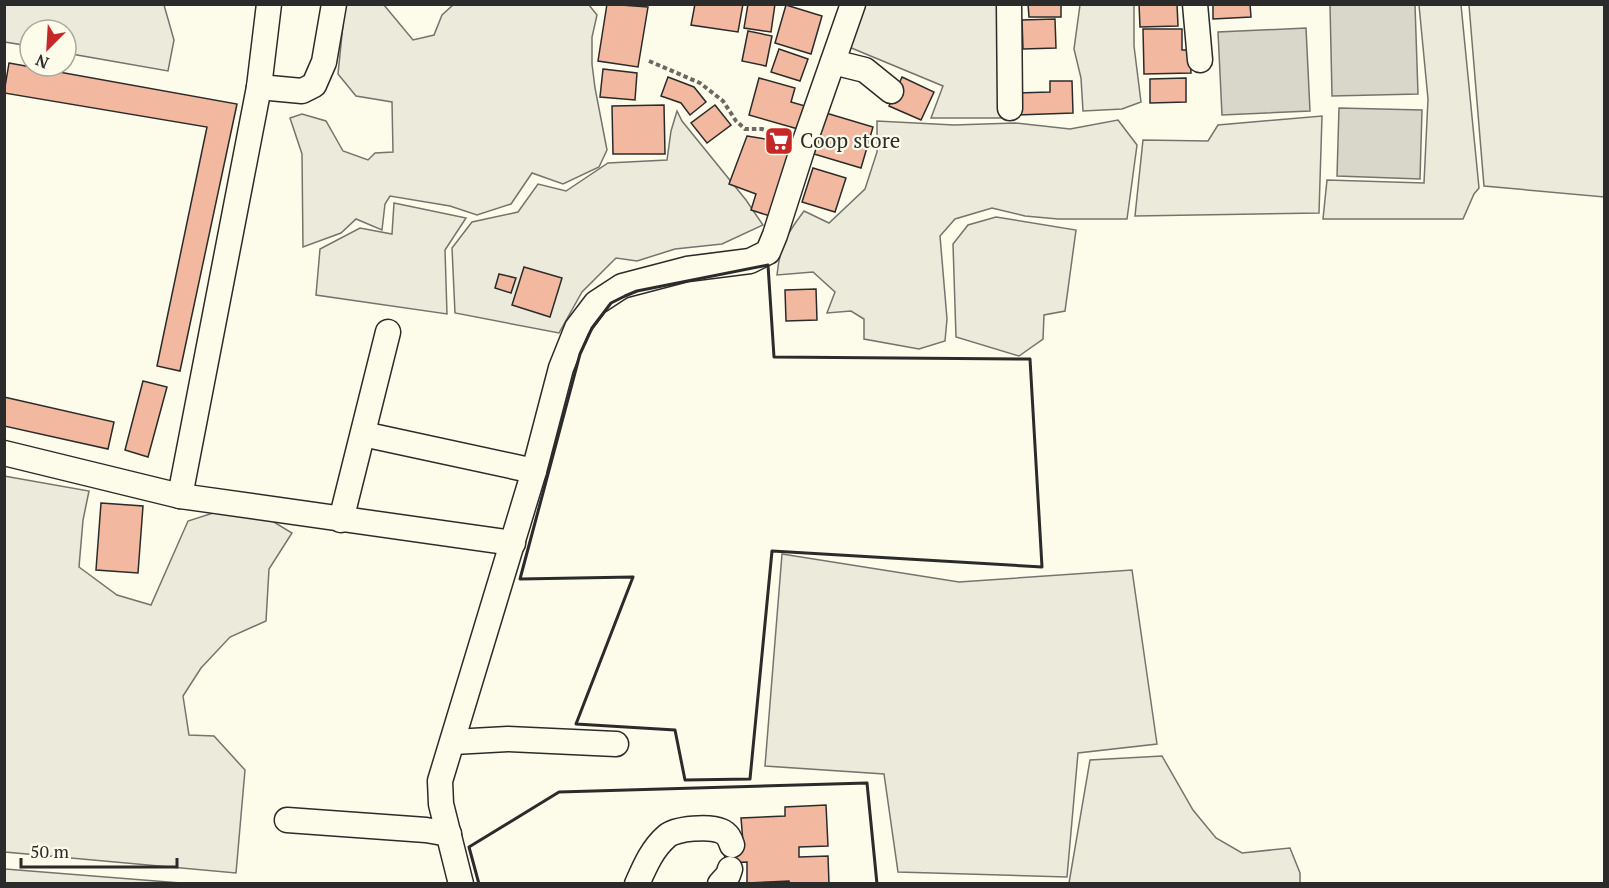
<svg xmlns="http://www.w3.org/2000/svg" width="1609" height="888" font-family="'PT Serif',serif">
  <rect width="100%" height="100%" fill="#fdfbea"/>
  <g fill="#ecebdb" stroke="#74746e" stroke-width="1.5">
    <polygon points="4,5 164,5 174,40 168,71 66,53 66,30 30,30 30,46 5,42"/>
    <polygon points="345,5 384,5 413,40 434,35 442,15 453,5 589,5 597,15 592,37 592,64 595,88 607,150 599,167 563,184 532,173 511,204 477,215 450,206 390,196 385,204 382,230 356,219 341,233 303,247 302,154 290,118 302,114 326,121 343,151 368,160 375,153 393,152 392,102 356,96 338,74"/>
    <polygon points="864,5 999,5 1001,118 931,118 943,86 849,47"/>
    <polygon points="1080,5 1134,5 1134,46 1141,102 1122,109 1083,111 1081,78 1074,49"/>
    <polygon points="1419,5 1461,5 1479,188 1474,194 1463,219 1323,219 1327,180 1424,183 1428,99"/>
    <polygon points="1469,5 1604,5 1604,197 1484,186"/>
    <polygon points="677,111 682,121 746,200 763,225 722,244 675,249 637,261 616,258 582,292 559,333 455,313 452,248 472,222 518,212 538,184 566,191 608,163 667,160 671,131"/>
    <polygon points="1322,116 1319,213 1135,216 1143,140 1208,141 1218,125"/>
    <path d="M1118,120L1137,145L1127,219H1058L1025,216L992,208L955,219L940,236L947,319L945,341L919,349L864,339V319L851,311L827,313L835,292L813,272L777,275C780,245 786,235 804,211L829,223L865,189L877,152V121L954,125L1015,123L1070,129Z"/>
    <polygon points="394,203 466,218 445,250 447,314 316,295 320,249 360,228 392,234"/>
    <polygon points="996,217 1076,230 1065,311 1044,315 1043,339 1019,356 956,337 953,244 968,225"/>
    <polygon points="4,476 89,491 83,520 79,567 117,595 151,605 188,521 213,513 264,516 292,533 269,569 266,621 230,637 201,668 183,696 189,735 214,736 245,770 236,873 5,852"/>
    <polygon points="782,554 959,582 1132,570 1157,744 1078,753 1067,877 898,872 884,774 765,766"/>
    <polygon points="1162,756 1193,810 1216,838 1242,853 1290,848 1300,873 1300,883 1069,883 1090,760"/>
    <polygon points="4,869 5,869 181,883 5,883"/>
  </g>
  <g fill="#d8d7c9" stroke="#74746e" stroke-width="1.5">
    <polygon points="1330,5 1415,5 1418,94 1332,96"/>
    <polygon points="1306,28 1310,111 1222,115 1218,32"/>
    <polygon points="1339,108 1422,110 1420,179 1337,176"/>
  </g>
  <g fill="#f2b8a0" stroke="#2b2b2b" stroke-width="1.5">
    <polygon points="607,4 648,7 638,67 598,61"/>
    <polygon points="695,4 743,4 738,32 691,25"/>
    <polygon points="748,4 775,4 771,32 744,28"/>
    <polygon points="1028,4 1061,4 1061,17 1029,17"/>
    <polygon points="1139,4 1177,4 1178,26 1140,27"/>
    <polygon points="1213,4 1250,4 1251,17 1213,19"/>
    <polygon points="786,5 822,16 811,54 775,43"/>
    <polygon points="1055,19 1056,48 1023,49 1022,20"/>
    <polygon points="1143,29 1182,29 1182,50 1190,50 1191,73 1144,74"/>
    <polygon points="748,31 772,36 766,66 742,61"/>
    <polygon points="779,49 808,59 800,81 771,72"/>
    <polygon points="9,63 237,104 180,371 157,366 207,127 4,93"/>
    <polygon points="603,69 637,73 635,100 600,97"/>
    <polygon points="668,77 694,87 706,102 690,115 681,103 661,96"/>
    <polygon points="902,77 934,92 921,120 889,106"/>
    <polygon points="759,78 795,88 791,102 805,106 798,129 749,115"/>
    <polygon points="1186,78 1186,102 1150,103 1150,79"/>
    <polygon points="1050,81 1072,81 1073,113 1017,115 1016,93 1050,92"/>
    <polygon points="664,105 665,154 613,154 612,106"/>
    <polygon points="715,105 731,125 707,143 691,123"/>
    <polygon points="826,113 873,127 861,168 814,154"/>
    <polygon points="747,136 795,144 770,216 751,210 756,194 729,184"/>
    <polygon points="813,168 846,178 835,212 802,202"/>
    <polygon points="524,267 562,278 550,317 512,305"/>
    <polygon points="499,274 516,278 511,293 495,288"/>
    <polygon points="816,289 817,320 786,321 785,290"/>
    <polygon points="143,381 167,387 148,457 125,450"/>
    <polygon points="4,397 114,422 108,449 4,426"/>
    <polygon points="101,503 143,506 138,573 96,570"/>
    <polygon points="826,805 828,846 799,847 799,857 828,856 829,884 790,884 789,881 747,883 747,862 725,863 724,843 743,842 741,818 785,816 785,807"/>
  </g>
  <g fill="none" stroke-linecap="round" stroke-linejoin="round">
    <g stroke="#2b2b2b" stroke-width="27">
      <g id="minor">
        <polyline points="1009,4 1010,108"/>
        <polyline points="1195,4 1200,60"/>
        <polyline points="833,62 865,70 891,91"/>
        <polyline points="259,87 302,91 314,85 324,62 334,4"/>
        <polyline points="363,434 534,471"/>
        <polyline points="4,453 180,496 513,543"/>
        <polyline points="180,496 259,87 269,4"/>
        <polyline points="341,520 388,332"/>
        <polyline points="453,742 508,739 616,744"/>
        <polyline points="287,820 426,830 449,834"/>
        <polyline points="461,884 441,804 440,781 534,471 561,368 577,328 596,303 622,286 687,269 750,261 768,252 775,235 805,141 853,4"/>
        <path d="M637,884C645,866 652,849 667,836C676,828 710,826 721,831C728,834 730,839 732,845"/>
        <polyline points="720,884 728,875 730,869"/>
      </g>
    </g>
    <polyline stroke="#6a6964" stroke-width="4" stroke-dasharray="4.5 3" stroke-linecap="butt" points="649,61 700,83 723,101 736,121 745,129 762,129 784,136"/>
    <use href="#minor" stroke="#fdfbea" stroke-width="24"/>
    <g stroke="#2b2b2b" stroke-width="3">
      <polygon points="768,265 774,357 1030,359 1042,567 772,551 750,779 685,780 675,730 576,724 633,577 520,579 580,354 592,328 611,303 625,296 637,291"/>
      <polyline points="479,884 469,847 559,792 867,783 877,884"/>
    </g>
  </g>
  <defs>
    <g id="supermarket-square" transform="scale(1.5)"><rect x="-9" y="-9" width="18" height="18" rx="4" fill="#c62828" stroke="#fdfbea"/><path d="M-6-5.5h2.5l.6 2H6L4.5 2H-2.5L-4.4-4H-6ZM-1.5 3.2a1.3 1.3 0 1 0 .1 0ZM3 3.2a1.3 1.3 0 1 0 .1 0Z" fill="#fff"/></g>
  </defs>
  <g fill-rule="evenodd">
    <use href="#supermarket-square" x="779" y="141"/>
  </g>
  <g text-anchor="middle" stroke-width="4.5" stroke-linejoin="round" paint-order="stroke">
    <g font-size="21" fill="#2b2b2b" stroke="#fdfbea" text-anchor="start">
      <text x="800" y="148">Coop store</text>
    </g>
  </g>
  <rect width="1609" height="888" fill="none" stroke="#2b2b2b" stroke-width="12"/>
  <g transform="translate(48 48) rotate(204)"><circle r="28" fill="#fdfbea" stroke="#a9a89e" stroke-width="1.5"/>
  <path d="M0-4.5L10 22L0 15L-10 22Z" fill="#c62828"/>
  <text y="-9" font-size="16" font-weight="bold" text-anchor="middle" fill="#2b2b2b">N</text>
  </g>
  <path d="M21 858v9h156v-9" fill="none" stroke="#2b2b2b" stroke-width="3"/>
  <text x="30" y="858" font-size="18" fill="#2b2b2b" stroke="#fdfbea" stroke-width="4.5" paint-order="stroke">50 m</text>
</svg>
